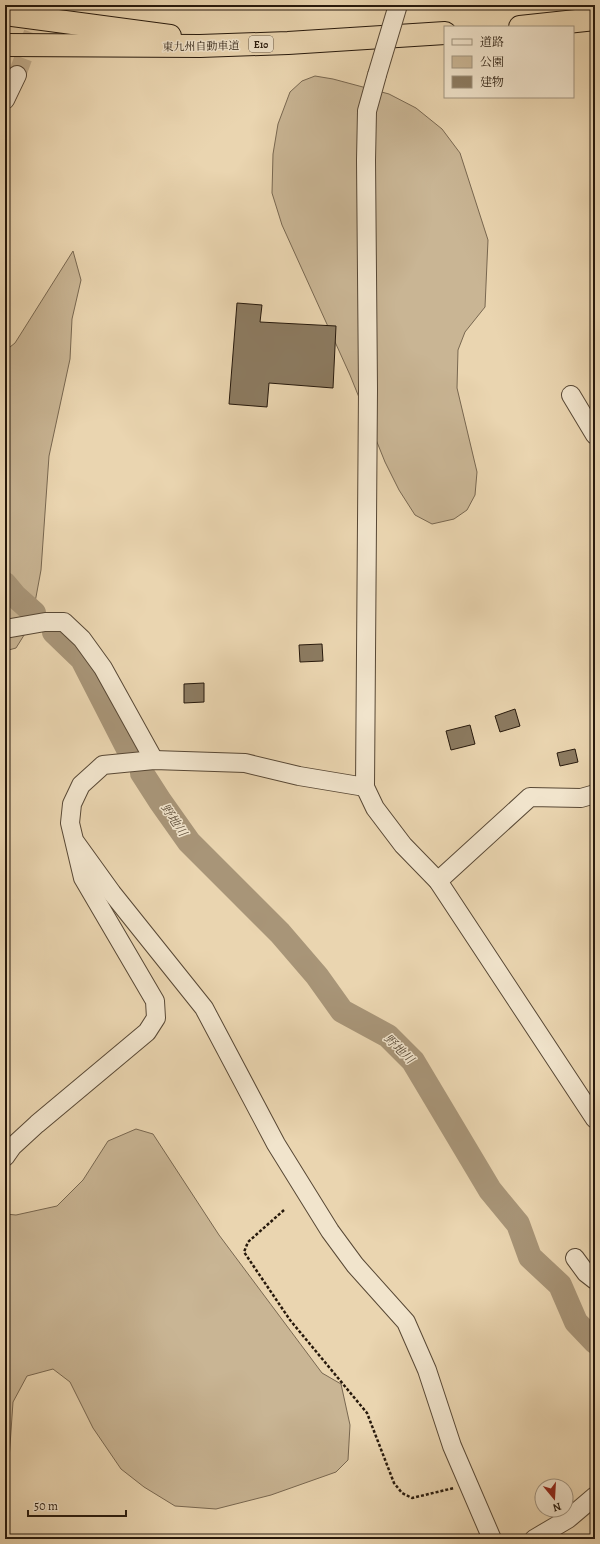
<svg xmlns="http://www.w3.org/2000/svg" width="600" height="1544" font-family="Alegreya,'Noto Serif JP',serif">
  <rect width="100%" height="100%" fill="#ead5b0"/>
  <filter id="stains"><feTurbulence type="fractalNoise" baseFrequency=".005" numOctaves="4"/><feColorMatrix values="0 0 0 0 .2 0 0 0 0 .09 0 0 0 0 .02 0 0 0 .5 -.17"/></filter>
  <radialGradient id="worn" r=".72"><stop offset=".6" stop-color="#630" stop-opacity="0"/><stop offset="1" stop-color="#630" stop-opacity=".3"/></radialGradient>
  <g fill="#c9b594" stroke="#786750">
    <polygon points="315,76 333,79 389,94 416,108 442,129 460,153 488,240 485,307 465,332 458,350 457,388 477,472 475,495 467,510 454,519 432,524 415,515 399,490 385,462 350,375 282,225 272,193 273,154 278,124 290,92 302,81"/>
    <polygon points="73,251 81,280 72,319 70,359 49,456 41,570 31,624 16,648 5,651 5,351 15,343"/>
    <polygon points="136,1129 153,1134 219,1235 322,1373 341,1384 350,1425 348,1460 336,1472 271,1495 216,1509 175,1506 144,1487 121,1469 93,1428 70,1382 53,1369 27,1376 13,1402 9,1460 5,1466 5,1214 16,1215 57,1206 83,1180 108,1141"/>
  </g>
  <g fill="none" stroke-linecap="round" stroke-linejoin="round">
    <g stroke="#a89578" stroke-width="24">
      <polyline points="5,584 15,596 34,613"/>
      <polyline points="54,632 82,659 129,751"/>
      <polyline points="142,773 160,801 189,842 280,933 317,976 342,1011 388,1036 413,1061 490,1190 518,1224 530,1257 560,1285 576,1322 595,1342"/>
    </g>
  </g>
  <g fill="#8c7b61" stroke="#27190c">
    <polygon points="237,303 262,305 260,322 336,326 333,388 269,383 267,407 229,404"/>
    <polygon points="322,644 323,661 300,662 299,645"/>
    <polygon points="204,683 204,702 184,703 184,684"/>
    <polygon points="515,709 520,726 500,732 495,716"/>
    <polygon points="470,725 475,744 451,750 446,731"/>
    <polygon points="575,749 578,762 560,766 557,753"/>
  </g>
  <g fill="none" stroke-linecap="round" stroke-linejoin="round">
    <polyline stroke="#c3af8f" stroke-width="18" stroke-dasharray="18 9" stroke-linecap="butt" points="17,75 43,5"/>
    <g stroke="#584835" stroke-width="20">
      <g id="minor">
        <polyline points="377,75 367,111 366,160 368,389 365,787 375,808 403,845 438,881 595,1119"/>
        <polyline points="5,100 17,75"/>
        <polyline points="571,395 595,435"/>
        <polyline points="5,629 45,622 64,622 82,639 103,668 154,760"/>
        <polyline points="76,843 112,893 204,1008 276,1144 330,1231 355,1265 406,1322 427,1370 452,1446 492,1539"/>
        <polyline points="438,881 530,797 581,798 595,794"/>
        <polyline points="5,1157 12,1147 37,1124 147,1032 156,1018 155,1001 83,878 70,823 72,804 81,785 103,765 154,760 245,763 299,776 365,787"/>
        <polyline points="575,1258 586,1273 595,1280"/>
        <polyline points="534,1539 568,1519 595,1496"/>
      </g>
    </g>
    <g stroke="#27190c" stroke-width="24">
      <g id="highway">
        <polyline points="5,14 170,36"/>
        <polyline points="520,27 595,19"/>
        <polyline points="5,45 200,46 288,43 445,33"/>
      </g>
    </g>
    <polyline stroke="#27190c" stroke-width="2.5" stroke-dasharray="3 2" stroke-linecap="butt" points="284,1210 248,1242 244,1252 290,1320 367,1413 394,1483 402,1493 412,1498 454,1488"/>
    <use href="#minor" stroke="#f1e4cc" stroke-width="18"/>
    <use href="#highway" stroke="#ead5b0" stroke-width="22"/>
    <g stroke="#584835" stroke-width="20" stroke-linecap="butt">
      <polyline id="minor-bridge" points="377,75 398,5"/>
    </g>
    <use href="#minor-bridge" stroke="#f1e4cc" stroke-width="18"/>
  </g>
  <g text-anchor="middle" stroke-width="3" stroke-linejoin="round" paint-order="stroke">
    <rect fill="#f1e4cc" stroke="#645646" stroke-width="1" x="249" y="36" width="24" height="16" rx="3"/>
    <g font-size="10" font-weight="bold" fill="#27190c">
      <text x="261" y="48">E10</text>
    </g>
    <g font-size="11" fill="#27190c" stroke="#f1e4cc">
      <text transform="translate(201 46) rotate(-1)" y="4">東九州自動車道</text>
    </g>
    <g font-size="12" font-style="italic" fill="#5b4b37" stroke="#f1e4cc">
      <text transform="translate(174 820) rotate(56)" y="4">野地川</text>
      <text transform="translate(399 1049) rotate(44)" y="4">野地川</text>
    </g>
  </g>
  <rect width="600" height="1544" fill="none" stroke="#ead5b0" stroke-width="20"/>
  <rect x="6" y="6" width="588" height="1532" fill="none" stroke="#27190c" stroke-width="2"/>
  <rect x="10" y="10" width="580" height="1524" fill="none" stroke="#27190c"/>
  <rect x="444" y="26" width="130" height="72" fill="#f1e4cc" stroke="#a0937f"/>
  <rect x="452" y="39" width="20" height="6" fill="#f1e4cc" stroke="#a0937f"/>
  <text x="480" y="46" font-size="12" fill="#27190c">道路</text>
  <rect x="452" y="56" width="20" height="12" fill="#c9b594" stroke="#a0937f"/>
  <text x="480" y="66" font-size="12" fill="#27190c">公園</text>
  <rect x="452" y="76" width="20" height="12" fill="#8c7b61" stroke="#a0937f"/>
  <text x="480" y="86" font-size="12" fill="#27190c">建物</text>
  <g transform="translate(554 1498) rotate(162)"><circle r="19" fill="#f1e4cc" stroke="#a0937f"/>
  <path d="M0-3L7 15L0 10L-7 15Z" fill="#8f2418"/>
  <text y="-6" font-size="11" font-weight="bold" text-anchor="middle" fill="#27190c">N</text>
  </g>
  <path d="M28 1510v6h98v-6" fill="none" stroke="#27190c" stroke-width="2"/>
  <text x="34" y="1510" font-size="12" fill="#27190c" stroke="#f1e4cc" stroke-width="3" paint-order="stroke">50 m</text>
  <rect width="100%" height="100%" filter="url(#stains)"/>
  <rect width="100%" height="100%" fill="url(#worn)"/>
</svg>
